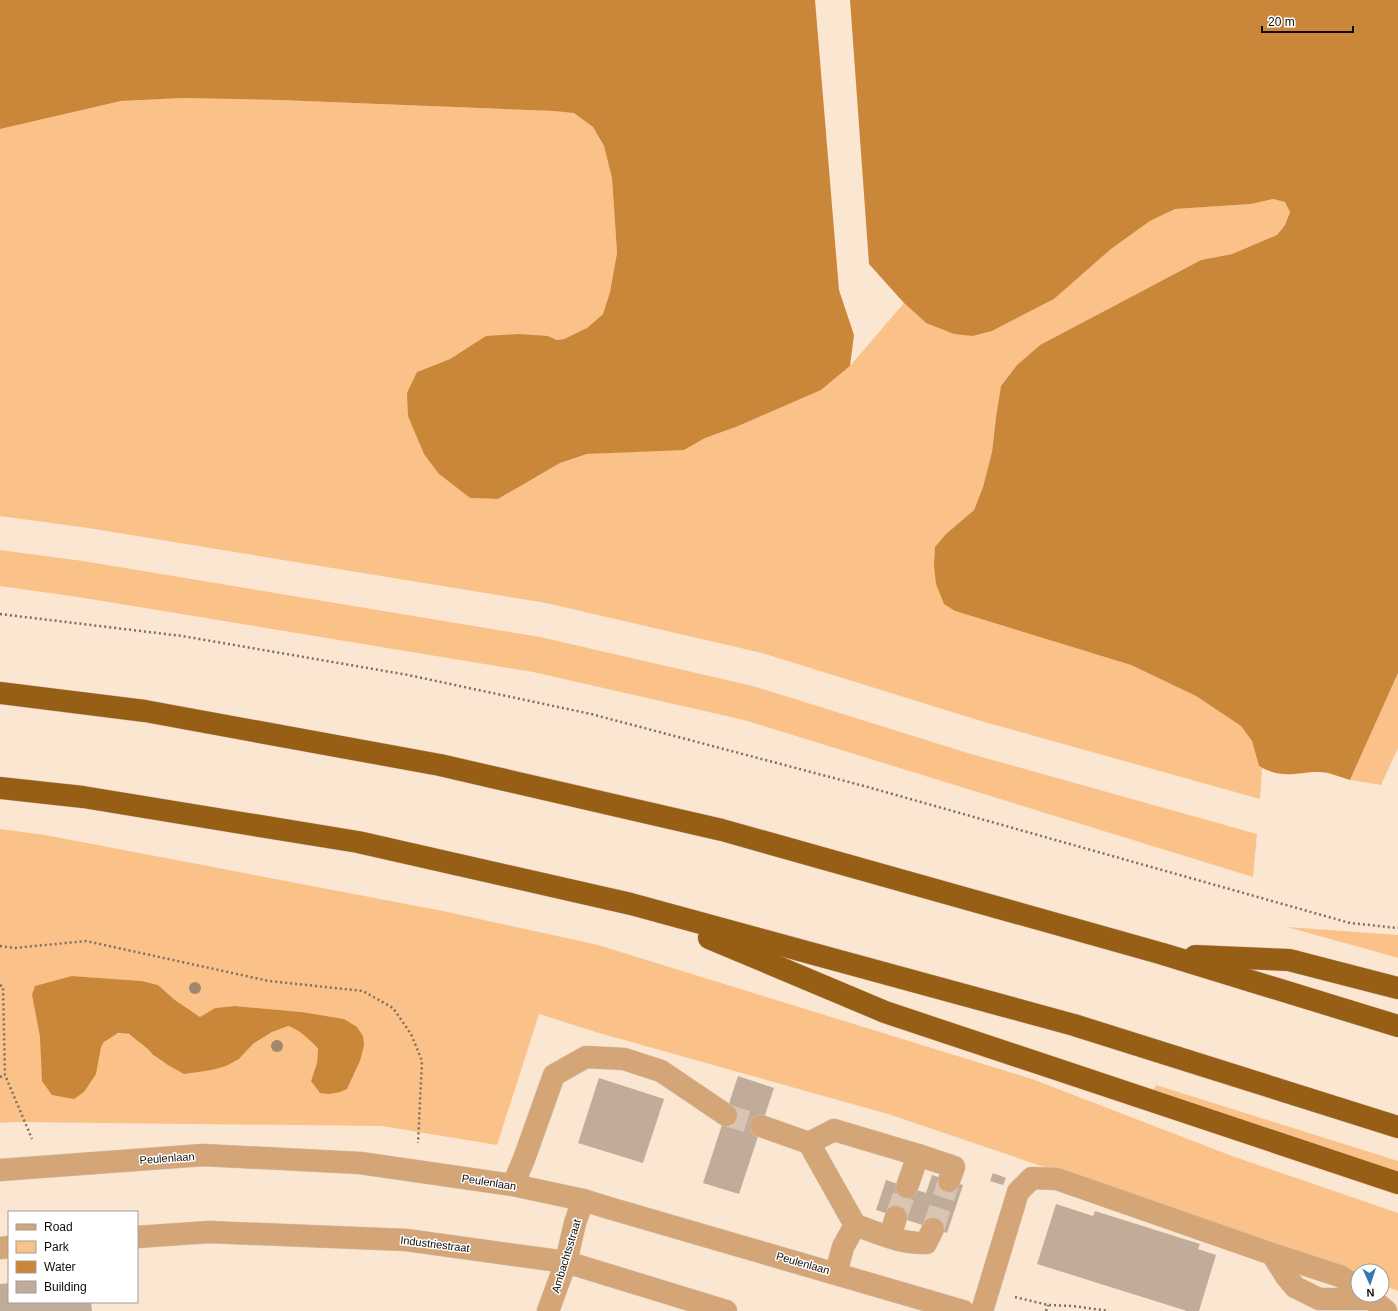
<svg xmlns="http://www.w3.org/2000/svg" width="1398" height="1311" font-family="Arial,sans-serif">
  <rect width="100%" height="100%" fill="#fbe6d2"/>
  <g fill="#fac288" fill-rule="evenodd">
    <polygon points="183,98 279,100 554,111 574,112 593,127 604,146 612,178 617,253 610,292 603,314 587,328 564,339 557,340 548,336 486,337 450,359 417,372 439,474 470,498 498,499 560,463 587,454 684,449 705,438 736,427 821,390 850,366 904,303 926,323 974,336 992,331 1054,299 1111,249 1150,221 1175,209 1251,204 1273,199 1285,202 1290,211 1285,225 1277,235 1232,254 1201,260 1040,345 1017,365 1001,386 996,417 992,452 983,487 974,510 946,534 955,611 1131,665 1196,696 1241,726 1252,741 1259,766 1262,768 1260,799 981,721 762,653 546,603 88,528 0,516 0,129 121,101"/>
    <polygon points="0,550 83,561 540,637 753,686 971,754 1257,834 1253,877 744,720 533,672 78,597 0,586"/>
    <polygon points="1398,673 1398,748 1381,785 1350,780"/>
    <path d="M0,829L45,835L443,911L598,945L1032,1079L1232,1156L1398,1213V1291L1382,1285V1271H1358V1276L1289,1250L888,1114L599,1033L539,1014L497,1145L382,1126L15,1122L0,1123ZM72,976L142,981L158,985L175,1000L200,1017L215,1008L235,1006L302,1012L344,1019L360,1061L347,1089L311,1081L317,1063L318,1050C309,1039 301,1031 287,1026L272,1032L253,1044L239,1059L212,1070L199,1071L152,1054C139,1035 115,1023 101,1047L40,1037L32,995Z"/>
    <polygon points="1287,927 1398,935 1398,958 1388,955"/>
    <polygon points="1156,1085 1398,1161 1398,1177 1152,1093"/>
  </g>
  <g fill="#ca873a">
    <polygon points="0,0 815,0 839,290 854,335 850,366 821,390 736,427 705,438 684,450 587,454 560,463 498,499 470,498 439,474 424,454 408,416 407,393 417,372 450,359 486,336 518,334 548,336 557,340 564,339 587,328 603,314 610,292 617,253 612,178 604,146 593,127 574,113 554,111 279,100 183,98 121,101 0,129"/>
    <path d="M850,0H1398V673L1350,780C1340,777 1329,772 1319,772C1295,772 1283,780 1259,766L1252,741L1241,726L1196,696L1131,665L955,611L944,604L936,584L934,566L935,547L946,534L974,510L983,487L992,452L996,417L1001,386L1017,365L1040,345L1201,260L1232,254L1277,235L1285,225L1290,212L1285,202L1273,199L1251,204L1175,209L1150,221L1111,249L1054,299L992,331L973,336L954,334L926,323L904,303L869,264Z"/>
    <path d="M72,976L142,981L158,985L175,1000L200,1017L215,1008L235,1006L302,1012L344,1019L357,1027L363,1036L364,1045L360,1061L347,1089L340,1092L329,1094L320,1093L311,1081L317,1063L318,1049C309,1039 301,1031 288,1026L272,1032L253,1044L239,1059L226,1066L212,1070L184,1074L168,1065L152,1054L148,1049L129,1034L118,1033L104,1042L101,1047L96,1074L84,1092L74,1099L52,1095L42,1081L40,1037L32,995L35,986Z"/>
  </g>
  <g fill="#c0ac99">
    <polygon points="738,1076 774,1088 739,1194 703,1183"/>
    <polygon points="599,1078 664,1099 643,1163 578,1143"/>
    <polygon points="993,1173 1006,1178 1003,1185 990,1181"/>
    <polygon points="932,1175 963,1185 947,1233 876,1210 886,1180 926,1193"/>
    <polygon points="1056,1204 1093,1216 1095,1211 1200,1244 1198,1249 1216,1255 1199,1311 1187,1311 1037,1264"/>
    <polygon points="9,1283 9,1302 91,1302 92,1311 0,1311 0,1284"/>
  </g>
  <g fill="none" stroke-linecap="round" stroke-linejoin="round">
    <g stroke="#d8c5b3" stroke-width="22" stroke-dasharray="22 11" stroke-linecap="butt">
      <polyline points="726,1115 761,1126"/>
      <polyline points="896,1217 907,1187"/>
      <polyline points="933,1229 949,1181"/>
    </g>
    <g stroke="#d6c3b1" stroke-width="23">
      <g id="minor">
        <polyline points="761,1126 809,1143 855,1225 843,1247 836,1273"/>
        <polyline points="809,1143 834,1130 918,1155 907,1187"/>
        <polyline points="918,1155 954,1167 949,1181"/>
        <polyline points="0,1170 203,1155 360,1163 513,1185 583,1200 609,1208 963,1311"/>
        <polyline points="513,1185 524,1159 554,1075 586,1057 624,1059 661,1071 726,1115"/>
        <path d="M855,1225C878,1233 901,1244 926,1243L933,1229"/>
        <polyline points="137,1237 209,1232 406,1240 566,1262 726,1311"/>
        <polyline points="890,1237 896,1217"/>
        <polyline points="0,1248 9,1247"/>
        <polyline points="1272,1254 1340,1276 1358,1287"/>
        <polyline points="548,1311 566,1262 575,1223 583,1200"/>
        <polyline points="982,1311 1018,1192 1032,1178 1057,1179 1272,1254 1286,1276 1295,1287 1319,1299 1372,1299 1386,1311"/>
      </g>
    </g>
    <g stroke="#d6c3b1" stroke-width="23">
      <g id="highway">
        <polyline points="0,693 145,711 440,765 722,830 1163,954 1398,1026"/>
        <polyline points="0,788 83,797 358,842 631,904 1074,1025 1398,1127"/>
        <polyline points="709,938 885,1012 1398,1183"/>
        <polyline points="1195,956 1289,960 1398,988"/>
      </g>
    </g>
    <g stroke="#7b6e62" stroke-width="2.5" stroke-dasharray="2 3" stroke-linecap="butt">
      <polyline points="0,614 182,636 408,675 591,714 864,786 1350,923 1398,928"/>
      <polyline points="0,946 15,948 86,941 269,981 363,991 393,1008 411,1034 422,1061 418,1143"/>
      <polyline points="0,985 3,987 5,1075 32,1139"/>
      <polyline points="0,1077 5,1075"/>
      <polyline points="1015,1297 1048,1305 1073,1306 1109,1311"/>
      <polyline points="1046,1311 1048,1305"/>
    </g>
    <use href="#minor" stroke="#d4a577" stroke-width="22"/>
    <use href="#highway" stroke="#975e16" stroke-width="22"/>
  </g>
  <g fill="#a1876d">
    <circle cx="195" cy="988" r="6"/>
    <circle cx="277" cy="1046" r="6"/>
  </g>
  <g text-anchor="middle" stroke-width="3" stroke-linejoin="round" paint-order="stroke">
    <g font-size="11" fill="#110b05" stroke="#fff">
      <text transform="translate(167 1158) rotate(-4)" y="4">Peulenlaan</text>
      <text transform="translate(489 1182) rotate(9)" y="4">Peulenlaan</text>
      <text transform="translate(435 1244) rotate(7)" y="4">Industriestraat</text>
      <text transform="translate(566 1256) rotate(-73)" y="4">Ambachtsstraat</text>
      <text transform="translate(803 1263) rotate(16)" y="4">Peulenlaan</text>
    </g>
  </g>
  <rect x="8" y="1211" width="130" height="92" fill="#ffffff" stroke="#a09d9b"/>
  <rect x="16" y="1224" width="20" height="6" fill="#d4a577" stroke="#a09d9b"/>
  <text x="44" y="1231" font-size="12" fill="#110b05">Road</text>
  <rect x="16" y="1241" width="20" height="12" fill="#fac288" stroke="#a09d9b"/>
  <text x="44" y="1251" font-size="12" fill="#110b05">Park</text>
  <rect x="16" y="1261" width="20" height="12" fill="#ca873a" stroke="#a09d9b"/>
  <text x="44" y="1271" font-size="12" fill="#110b05">Water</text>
  <rect x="16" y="1281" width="20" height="12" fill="#c0ac99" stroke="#a09d9b"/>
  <text x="44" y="1291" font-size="12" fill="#110b05">Building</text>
  <g transform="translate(1370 1283) rotate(177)"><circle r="19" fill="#ffffff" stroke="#a09d9b"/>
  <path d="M0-3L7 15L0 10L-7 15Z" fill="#3577ae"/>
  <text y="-6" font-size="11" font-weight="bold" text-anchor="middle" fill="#110b05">N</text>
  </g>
  <path d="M1262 26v6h91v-6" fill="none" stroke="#110b05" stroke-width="2"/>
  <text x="1268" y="26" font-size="12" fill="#110b05" stroke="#ffffff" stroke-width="3" paint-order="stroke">20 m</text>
</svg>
